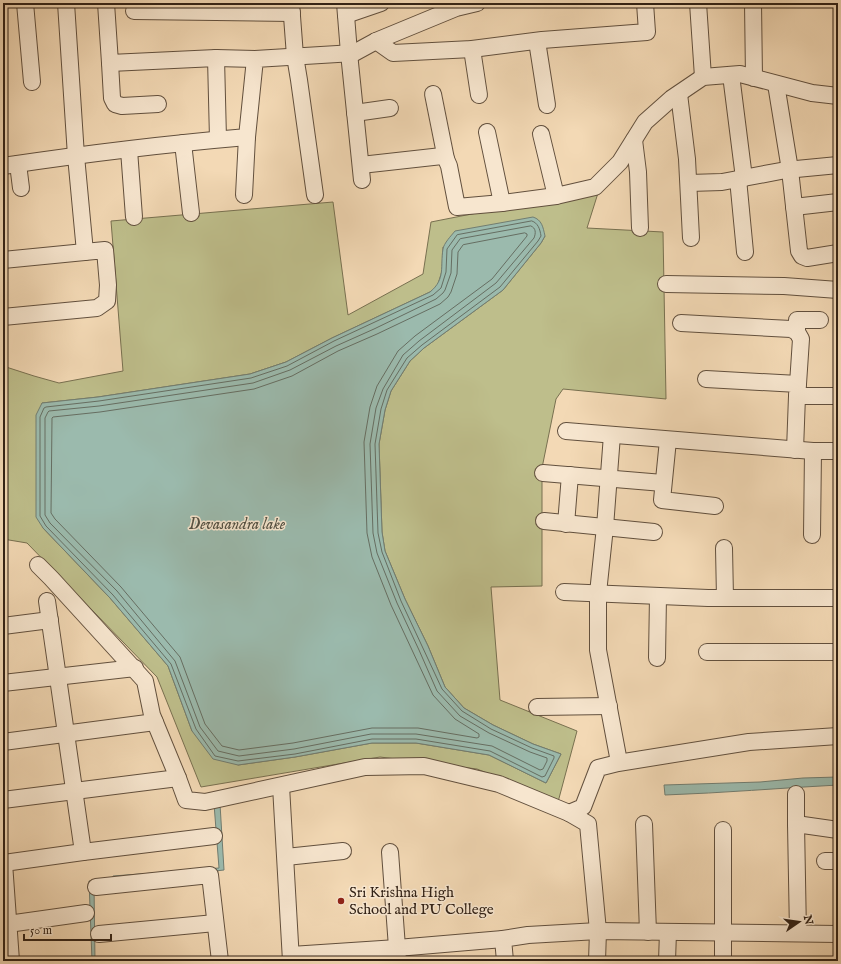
<svg xmlns="http://www.w3.org/2000/svg" width="841" height="964" font-family="'IM FELL English',serif">
  <rect width="100%" height="100%" fill="#f3d9b5"/>
  <filter id="stains"><feTurbulence type="fractalNoise" baseFrequency=".005" numOctaves="4"/><feColorMatrix values="0 0 0 0 .2 0 0 0 0 .09 0 0 0 0 .02 0 0 0 .5 -.17"/></filter>
  <radialGradient id="worn" r=".72"><stop offset=".6" stop-color="#630" stop-opacity="0"/><stop offset="1" stop-color="#630" stop-opacity=".3"/></radialGradient>
  <path fill="#bebe8b" stroke="#787050" fill-rule="evenodd" d="M578,193H598L587,228L663,232L666,399L563,389L556,399L542,468V586L491,587L500,700L577,731L558,802L477,769L380,757L201,787L157,677L27,543L3,539V366L34,376L59,383L123,371L111,221L333,202L348,315L423,274L431,222ZM545,236L541,243L503,290L424,348L410,361L391,391L385,410L379,444L382,532L385,551L405,599L428,646L445,687L464,708L493,725L533,744L561,754L546,783L489,755L416,743H372L295,757L238,765L192,731L168,666L110,598L43,528L42,403L98,397L250,374L286,362L332,338L430,292L437,287L442,271L443,247Z"/>
  <g fill="#9bbaad" stroke="#717d71">
    <path d="M533,217C542,220 543,227 545,236L541,243L503,290L424,348L410,361L391,391L385,410L379,444L382,532L385,551L405,599L428,646L445,687L464,708L493,725L533,744L561,754L546,783L489,755L416,743H372L295,757L238,765L213,759L192,731L168,666L110,598L43,528L36,517V415L42,403L98,397L250,374L286,362L332,338L430,292C446,279 440,266 443,249C444,243 451,236 455,231Z"/>
    <path d="M838,777V785C780,788 723,793 665,795L664,785L760,782L803,778Z"/>
    <polygon points="214,804 220,804 224,870 94,885 95,961 92,961 89,881 112,879 113,876 219,868"/>
  </g>
  <g fill="none" stroke-linecap="round" stroke-linejoin="round">
    <g stroke="#666e62" stroke-width="1">
      <path d="M532,221C538,223 540,229 541,236L538,241L500,287L422,345L407,358L387,390L381,409L375,444L378,533L382,552L401,601L442,689L462,711L491,729L532,748L554,756V758L545,776L542,777L490,751L416,739H372L295,754L238,761L215,756L196,729L171,664L113,595L46,526L40,516V417L44,408L46,407L99,401L251,378L287,366L334,341L433,295L441,288L446,272L447,249L457,235Z"/>
      <path d="M531,226C536,228 536,233 534,238L496,283L419,341L403,355L383,389L376,408L370,444L373,533L377,553L397,603L419,650L437,691L460,716L489,733L530,752L547,758V761L543,769L540,770L492,746L416,734H371L294,749L239,756L218,751L200,727L175,661L117,591L50,523L45,515V418L48,412L49,411L99,406L253,383L290,370L336,346L374,329L436,299L443,293L445,290L451,273L452,250L460,239Z"/>
      <polygon points="525,233 527,234 527,236 492,279 415,336 398,351 377,386 370,407 364,442 367,533 372,557 391,605 433,695 455,719 479,734 479,737 477,738 418,728 372,728 293,743 239,750 222,746 205,724 180,657 121,587 55,519 51,513 52,418 53,417 100,412 254,389 292,376 338,351 377,334 440,304 448,297 451,292 457,274 458,252 463,245"/>
    </g>
    <g stroke="#62503e" stroke-width="18">
      <g id="minor">
        <polyline points="25,3 32,82"/>
        <polyline points="66,3 76,156 85,252"/>
        <polyline points="106,3 110,63 216,58 218,139"/>
        <polyline points="291,3 295,56 299,80 315,195"/>
        <polyline points="345,3 349,53 362,180"/>
        <polyline points="698,3 703,77"/>
        <polyline points="753,3 754,78"/>
        <polyline points="134,11 292,13"/>
        <polyline points="346,15 381,3"/>
        <polyline points="376,41 393,53 472,49 542,40 647,32 645,3"/>
        <polyline points="537,41 547,105"/>
        <polyline points="472,49 479,95"/>
        <polyline points="216,58 255,59"/>
        <polyline points="110,63 112,98 115,104 122,106 158,104"/>
        <polyline points="731,75 744,178"/>
        <polyline points="776,84 790,170 799,251 802,256 807,258 838,253"/>
        <polyline points="433,94 446,159"/>
        <polyline points="679,94 687,159 691,238"/>
        <polyline points="355,113 390,108"/>
        <polyline points="487,132 502,203"/>
        <polyline points="541,134 556,196"/>
        <polyline points="634,140 638,172 640,228"/>
        <polyline points="183,143 191,213"/>
        <polyline points="129,150 134,217"/>
        <polyline points="18,164 21,188"/>
        <polyline points="361,165 442,156 446,159 449,166 457,207 502,203 556,196 595,187 620,162 645,122 672,98 703,77 740,74 812,93 838,96"/>
        <path d="M3,166C84,154 165,144 247,137L255,59L354,53L376,41L456,8L477,3"/>
        <polyline points="738,179 745,252"/>
        <polyline points="689,183 722,182 786,170 838,165"/>
        <polyline points="244,195 247,137"/>
        <polyline points="794,207 838,202"/>
        <polyline points="3,260 105,250 108,285 107,301 97,308 3,317"/>
        <polyline points="666,284 784,286 838,290"/>
        <polyline points="681,323 791,329 797,332 801,339 798,384"/>
        <polyline points="797,332 797,320 820,320"/>
        <polyline points="706,379 798,384 797,396 838,396"/>
        <polyline points="566,431 813,451 838,451"/>
        <polyline points="612,435 605,527 598,593 598,650 619,762"/>
        <polyline points="668,440 662,500 715,506"/>
        <polyline points="795,450 797,396"/>
        <polyline points="543,473 663,483"/>
        <polyline points="544,521 654,532"/>
        <polyline points="566,524 570,475"/>
        <polyline points="812,535 813,451"/>
        <polyline points="724,548 725,598"/>
        <polyline points="38,565 51,578 145,681 152,715 178,778 186,800 205,802 365,767 424,766 499,784 569,813 583,807 598,768 618,763 749,742 838,736"/>
        <polyline points="564,592 708,598 838,598"/>
        <polyline points="47,601 83,852"/>
        <polyline points="3,626 50,620"/>
        <polyline points="707,652 838,652"/>
        <polyline points="657,658 658,596"/>
        <polyline points="3,683 135,668"/>
        <polyline points="537,707 609,706"/>
        <polyline points="3,742 155,722"/>
        <polyline points="281,786 291,961"/>
        <polyline points="796,794 796,824 798,933"/>
        <polyline points="3,800 178,778"/>
        <polyline points="569,813 588,824 598,931 597,961"/>
        <polyline points="644,824 648,932"/>
        <polyline points="796,824 838,830"/>
        <polyline points="723,830 723,961"/>
        <polyline points="390,852 398,961"/>
        <polyline points="286,857 343,851"/>
        <polyline points="825,861 838,861"/>
        <polyline points="96,887 210,875 220,961"/>
        <polyline points="8,924 86,913"/>
        <polyline points="99,934 215,923"/>
        <polyline points="291,955 397,948 503,939"/>
        <polyline points="11,961 4,863 83,852 214,836"/>
        <polyline points="505,961 503,939 528,935 598,931 838,934"/>
        <polyline points="667,961 668,932"/>
      </g>
    </g>
    <use href="#minor" stroke="#f7e6cf" stroke-width="16"/>
  </g>
  <circle fill="#8f2418" stroke="#f7e6cf" stroke-width="1.5" cx="341" cy="901" r="4"/>
  <g text-anchor="middle" stroke-width="3" stroke-linejoin="round" paint-order="stroke">
    <g font-size="15" fill="#322216" stroke="#f7e6cf" text-anchor="start">
      <text x="349" y="897">Sri Krishna High<tspan x="349" dy="17">School and PU College</tspan></text>
    </g>
    <g font-size="16" font-style="italic" fill="#525043" stroke="#f7e6cf">
      <text x="237" y="529">Devasandra lake</text>
    </g>
  </g>
  <rect width="841" height="964" fill="none" stroke="#f3d9b5" stroke-width="16"/>
  <rect x="4" y="4" width="833" height="956" fill="none" stroke="#322216" stroke-width="2"/>
  <rect x="8" y="8" width="825" height="948" fill="none" stroke="#322216"/>
  <g transform="translate(799 922) rotate(77)" stroke="#f7e6cf" stroke-width="3" paint-order="stroke">
  <path d="M0-3L7 15L0 10L-7 15Z" fill="#322216"/>
  <text y="-6" font-size="11" font-weight="bold" text-anchor="middle" fill="#322216">N</text>
  </g>
  <path d="M24 934v6h87v-6" fill="none" stroke="#322216" stroke-width="2"/>
  <text x="30" y="934" font-size="12" fill="#322216" stroke="#f7e6cf" stroke-width="3" paint-order="stroke">50 m</text>
  <rect width="100%" height="100%" filter="url(#stains)"/>
  <rect width="100%" height="100%" fill="url(#worn)"/>
</svg>
